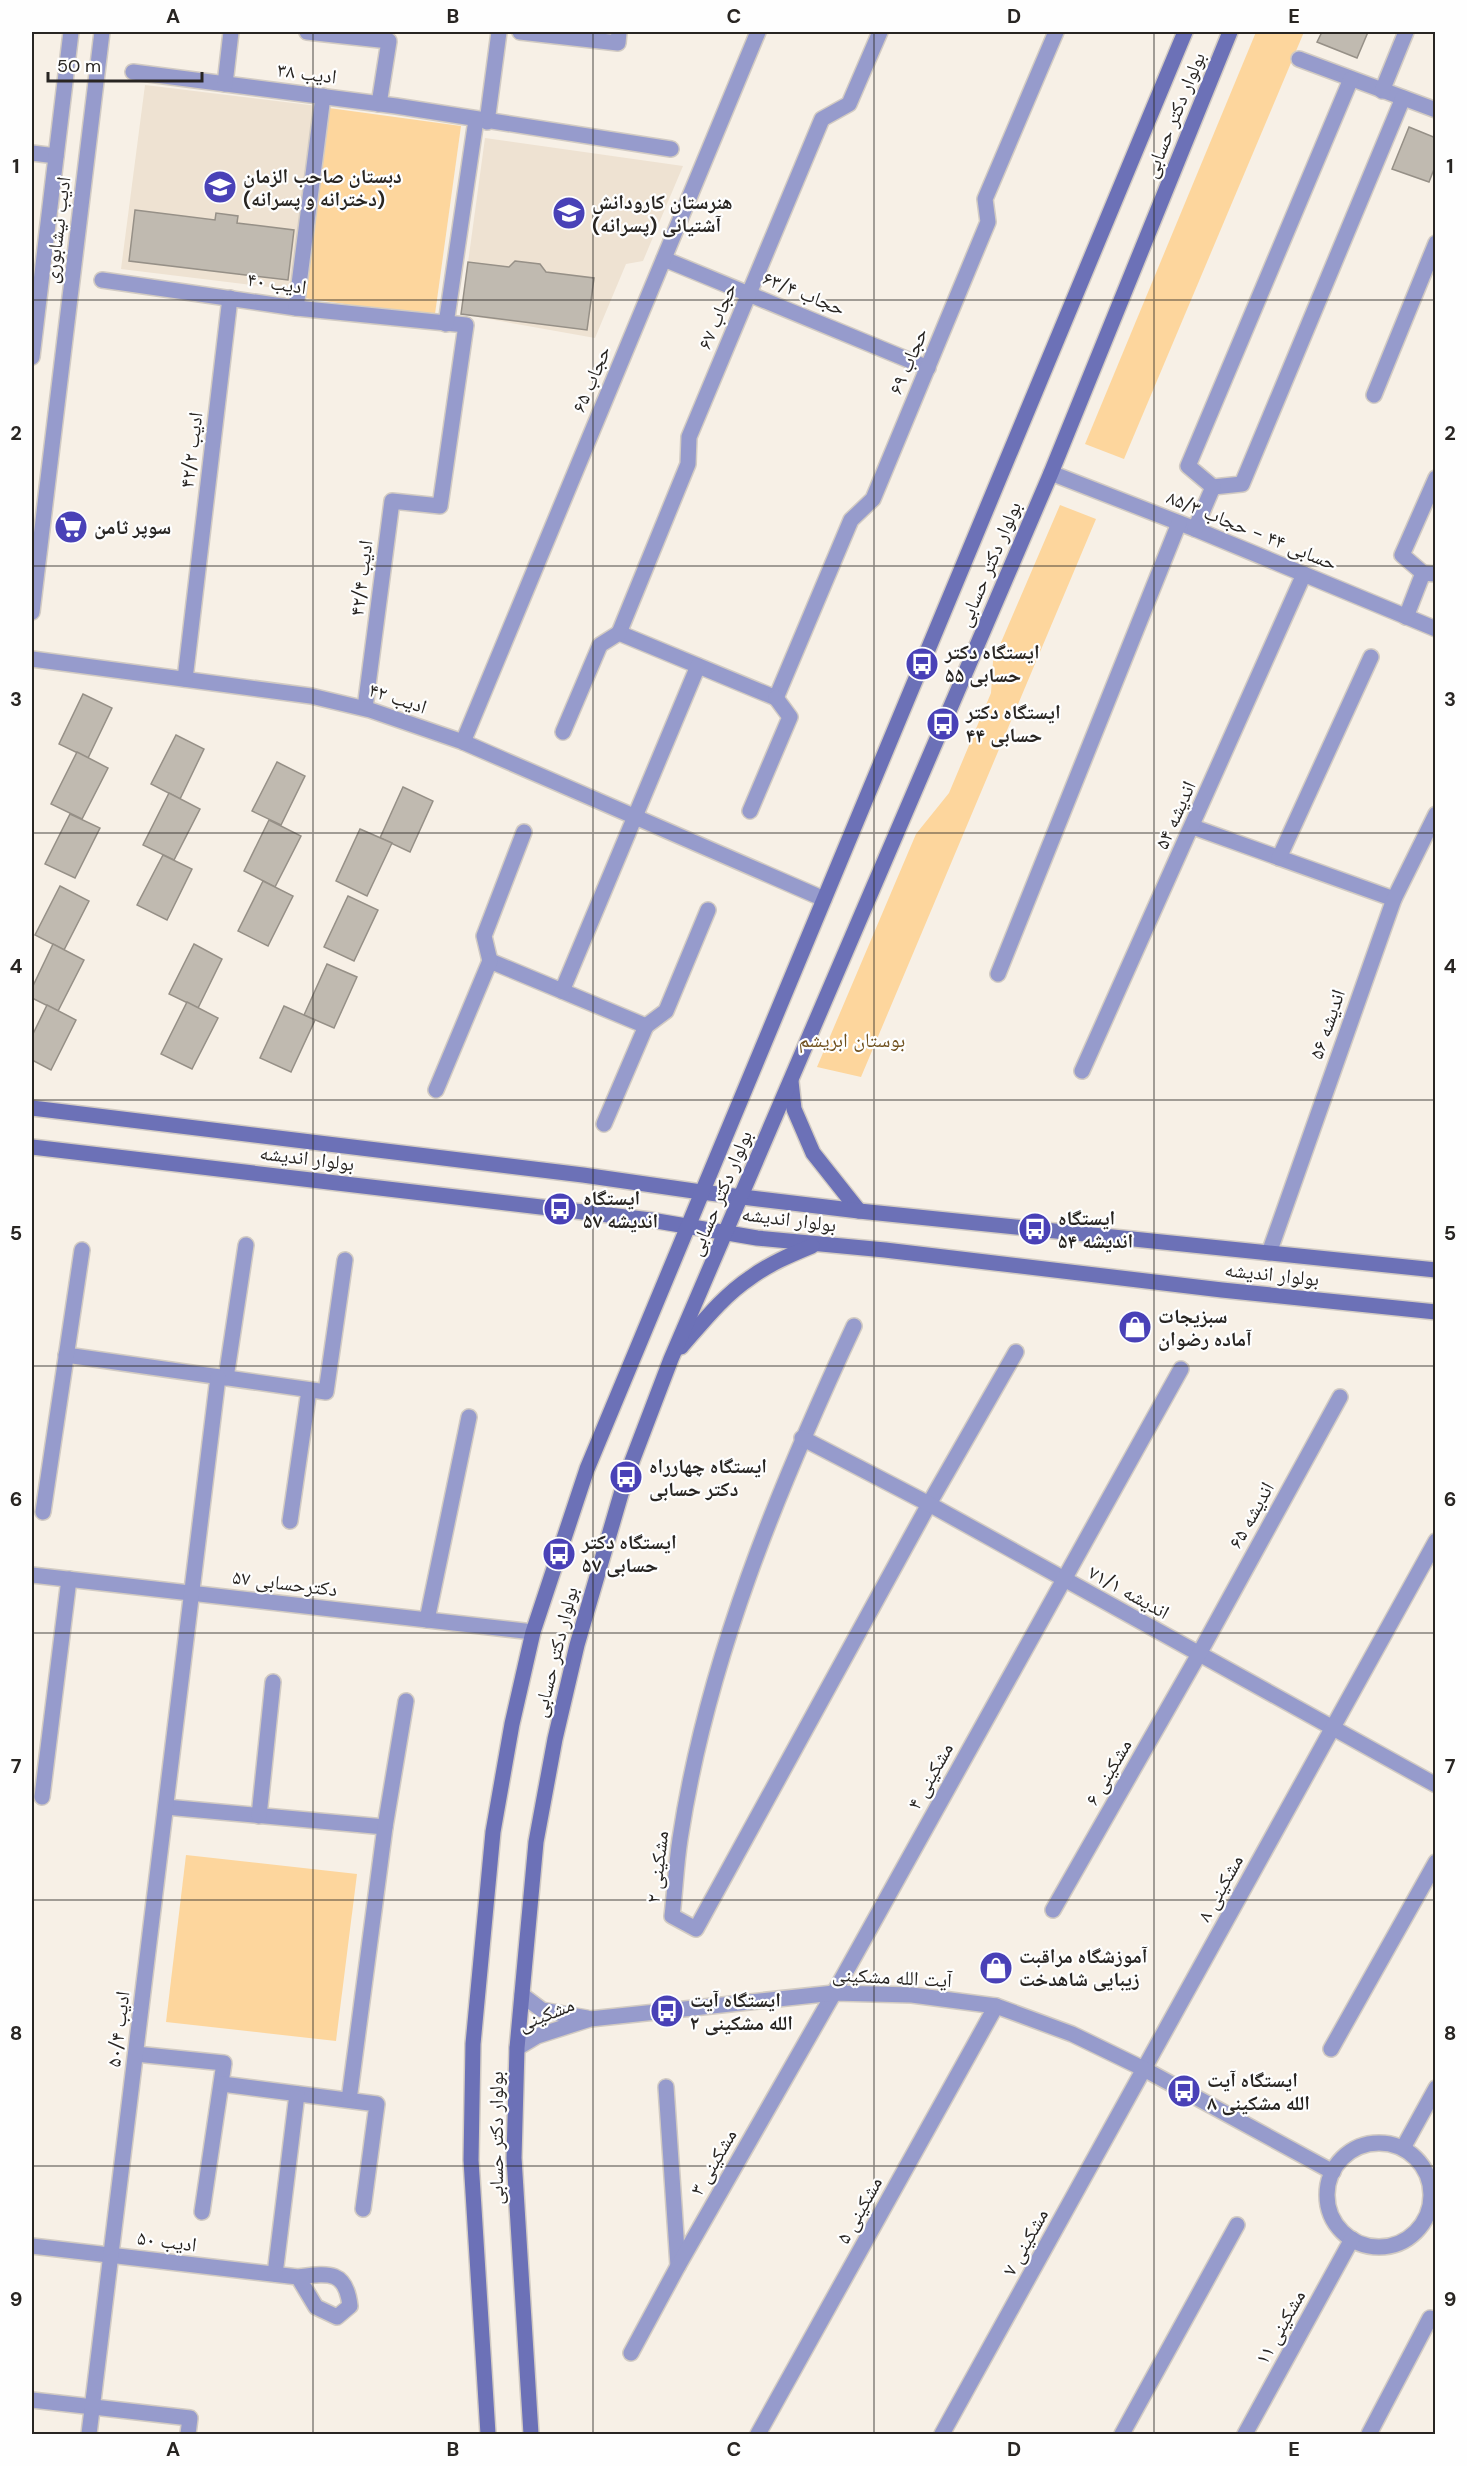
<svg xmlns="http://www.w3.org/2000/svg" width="1467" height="2466" font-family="'DM Sans','Noto Naskh Arabic',sans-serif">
  <rect width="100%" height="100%" fill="#f7f0e6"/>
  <g fill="#eee2d2">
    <polygon points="145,85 318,106 294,290 121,269"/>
    <polygon points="485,138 683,166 643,261 626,264 595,338 461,314"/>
  </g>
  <g fill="#fdd69d">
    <polygon points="1256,32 1304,32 1124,459 1085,444"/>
    <polygon points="329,108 461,126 435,314 372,308 304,298"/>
    <polygon points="1060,505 1096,519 861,1077 817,1067 916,834 949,793 991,693 993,661"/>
    <polygon points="186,1855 357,1874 336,2041 166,2022"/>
  </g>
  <g fill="#c0bab0" stroke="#969087" stroke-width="1.5">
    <polygon points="1322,32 1368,32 1357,58 1317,42"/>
    <polygon points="1409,127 1436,138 1436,164 1429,182 1392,169"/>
    <polygon points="135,210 215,220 216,213 238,216 237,223 294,230 288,280 129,261"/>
    <polygon points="515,261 540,264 546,272 594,278 587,330 461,314 468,262 509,267"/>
    <polygon points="83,694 112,708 88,758 59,744"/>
    <polygon points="176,735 204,749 180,799 151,784"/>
    <polygon points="77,752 108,768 82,819 51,804"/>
    <polygon points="277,762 305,776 281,825 252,811"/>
    <polygon points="403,787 433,801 410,852 380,838"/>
    <polygon points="169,793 200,809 174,860 143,845"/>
    <polygon points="70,814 100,828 75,878 45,864"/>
    <polygon points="269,820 301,836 275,887 244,871"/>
    <polygon points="360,829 392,843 367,896 336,881"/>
    <polygon points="163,855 192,869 167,920 137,905"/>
    <polygon points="263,881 293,896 268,946 238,931"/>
    <polygon points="60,886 89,901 64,950 35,935"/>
    <polygon points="348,896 378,910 354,961 324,947"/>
    <polygon points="53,944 84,960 58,1011 32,998 32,988"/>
    <polygon points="194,944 222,959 198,1008 169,994"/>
    <polygon points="327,964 357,977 334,1028 304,1015"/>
    <polygon points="187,1002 218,1018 192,1069 161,1054"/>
    <polygon points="47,1005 76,1020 51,1070 32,1060 32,1036"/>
    <polygon points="284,1006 315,1020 291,1072 260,1058"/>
  </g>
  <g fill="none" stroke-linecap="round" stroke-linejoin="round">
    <g stroke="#d2cbc3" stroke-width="18">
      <g id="minor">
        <polyline points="307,32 389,41 379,104"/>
        <polyline points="520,32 618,43 619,32"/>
        <polyline points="1299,59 1436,110"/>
        <polyline points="133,72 396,106 671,149"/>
        <polyline points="1351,79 1188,466 1213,487 1242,484 1403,98"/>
        <polyline points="225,84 231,32"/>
        <polyline points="1382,91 1406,32"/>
        <polyline points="487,122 499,32"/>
        <polyline points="32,153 56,156"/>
        <polyline points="664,259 928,368"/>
        <polyline points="102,280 296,308 466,325 440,506 392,501 365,708"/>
        <polyline points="296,308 323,96"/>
        <polyline points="446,324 476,120"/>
        <polyline points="1374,395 1436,243"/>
        <polyline points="1051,473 1195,529 1436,629"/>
        <polyline points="1436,478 1402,555 1423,573 1436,574"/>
        <polyline points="1195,529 1213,487"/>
        <polyline points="1406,617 1423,573"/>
        <polyline points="619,633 688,464 689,437 822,119 849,104 880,32"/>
        <polyline points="619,633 776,698"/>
        <polyline points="32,659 311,696 370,710 463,742 824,899"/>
        <polyline points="185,679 230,298"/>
        <polyline points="776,698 851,520 873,499 988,222 985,199 1056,32"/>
        <polyline points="563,732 600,645 619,633"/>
        <polyline points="463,742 758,32"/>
        <polyline points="750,811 790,717 776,698"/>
        <polyline points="1193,827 1394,899"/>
        <polyline points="1279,858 1371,657"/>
        <polyline points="490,961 646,1026"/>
        <polyline points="490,961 484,936 524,832"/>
        <polyline points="998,974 1179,523"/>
        <polyline points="562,991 698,666"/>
        <polyline points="646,1026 666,1011 708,910"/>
        <polyline points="1082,1071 1304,574"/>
        <polyline points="436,1090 490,961"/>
        <polyline points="604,1124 646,1026"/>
        <polyline points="1269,1253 1394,899 1436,814"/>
        <path d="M854,1326C778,1489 707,1660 680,1839C676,1865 675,1891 672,1916L696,1929L929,1504L1016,1352"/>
        <polyline points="66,1355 326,1392 345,1260"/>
        <polyline points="226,1378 246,1245"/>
        <polyline points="802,1438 929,1504 1436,1785"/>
        <polyline points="43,1512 82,1250"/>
        <polyline points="290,1521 309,1390"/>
        <polyline points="32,1575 533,1632"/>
        <polyline points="427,1620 469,1417"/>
        <polyline points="42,1797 69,1579"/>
        <polyline points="166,1807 385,1827"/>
        <polyline points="259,1816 273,1682"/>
        <polyline points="1053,1910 1199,1654 1340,1397"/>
        <polyline points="1331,2049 1436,1862"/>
        <polyline points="136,2054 224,2063 202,2212"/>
        <polyline points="222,2084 377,2104 363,2209"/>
        <polyline points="666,2087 678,2266"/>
        <polyline points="349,2100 385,1827 406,1701"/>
        <path d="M32,2246L298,2277C329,2273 346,2270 350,2306L337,2317L316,2307L298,2277"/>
        <polyline points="275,2274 297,2094"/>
        <polyline points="631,2353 678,2266 834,1993 1181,1369"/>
        <polyline points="32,2400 190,2418 188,2434"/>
        <polyline points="89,2434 218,1377"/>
        <polyline points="758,2434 996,2006"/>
        <polyline points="942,2434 1436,1541"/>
        <polyline points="1122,2434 1237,2225"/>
        <polyline points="1369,2434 1430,2318"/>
      </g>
    </g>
    <g stroke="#d2cbc3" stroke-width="18">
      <g id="tertiary">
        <polyline points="32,357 71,32"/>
        <polyline points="32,612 102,32"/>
        <polyline points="522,1995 542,2010 587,2018"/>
        <polyline points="517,2048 537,2036 590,2019 834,1993 912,1995 996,2006 1072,2034 1144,2069 1333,2172"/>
        <circle cx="1379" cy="2195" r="52"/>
        <polyline points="1403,2148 1436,2088"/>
        <polyline points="1245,2434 1352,2239"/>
      </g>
    </g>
    <g stroke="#d2cbc3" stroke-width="18">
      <g id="secondary">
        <polyline points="791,1081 794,1109 813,1153 859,1211"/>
        <polyline points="32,1108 583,1175 701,1192 859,1211 1436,1270"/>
        <polyline points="32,1147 651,1220 757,1238 885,1250 1222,1290 1436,1312"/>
        <path d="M681,1347C702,1323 723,1296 750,1278C769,1264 790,1255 812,1246"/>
        <polyline points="488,2434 471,2160 473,2044 493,1832 512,1724 533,1632 587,1469 1185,32"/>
        <polyline points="531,2434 514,2158 517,2048 536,1842 555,1739 577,1645 626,1477 671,1359 1051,473 1230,32"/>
      </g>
    </g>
    <use href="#minor" stroke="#969bcc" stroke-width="15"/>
    <use href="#tertiary" stroke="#969bcc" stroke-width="15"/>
    <use href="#secondary" stroke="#6c71b7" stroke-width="15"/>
  </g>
  <path fill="none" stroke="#282522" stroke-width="1.5" stroke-opacity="0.55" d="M313,32V2434M593,32V2434M874,32V2434M1154,32V2434M32,300H1436M32,566H1436M32,833H1436M32,1100H1436M32,1366H1436M32,1633H1436M32,1900H1436M32,2166H1436"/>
  <defs>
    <g id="school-disc" transform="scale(1.725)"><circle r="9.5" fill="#4941b7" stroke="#fefefe"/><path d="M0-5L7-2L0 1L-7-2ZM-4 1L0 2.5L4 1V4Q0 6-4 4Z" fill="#fff"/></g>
    <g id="supermarket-disc" transform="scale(1.725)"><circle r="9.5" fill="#4941b7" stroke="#fefefe"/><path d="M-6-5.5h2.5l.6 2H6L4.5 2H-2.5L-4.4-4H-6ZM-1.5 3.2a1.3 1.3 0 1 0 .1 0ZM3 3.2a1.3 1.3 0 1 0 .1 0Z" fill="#fff"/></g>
    <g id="bus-disc" transform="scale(1.725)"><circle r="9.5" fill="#4941b7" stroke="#fefefe"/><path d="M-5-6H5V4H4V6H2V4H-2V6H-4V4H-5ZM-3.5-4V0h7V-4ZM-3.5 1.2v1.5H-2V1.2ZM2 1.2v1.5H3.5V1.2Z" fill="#fff"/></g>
    <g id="shop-disc" transform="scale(1.725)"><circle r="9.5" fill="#4941b7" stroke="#fefefe"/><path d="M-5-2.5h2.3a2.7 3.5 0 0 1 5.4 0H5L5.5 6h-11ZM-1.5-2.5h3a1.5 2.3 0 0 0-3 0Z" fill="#fff"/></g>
  </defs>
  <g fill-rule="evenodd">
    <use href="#school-disc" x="220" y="187"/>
    <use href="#school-disc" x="569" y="213"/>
    <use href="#supermarket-disc" x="71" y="527"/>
    <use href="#bus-disc" x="922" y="664"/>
    <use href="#bus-disc" x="943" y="724"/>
    <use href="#bus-disc" x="560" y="1209"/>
    <use href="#bus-disc" x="1035" y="1229"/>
    <use href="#shop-disc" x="1135" y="1327"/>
    <use href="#bus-disc" x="626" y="1477"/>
    <use href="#bus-disc" x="559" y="1554"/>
    <use href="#shop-disc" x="996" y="1968"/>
    <use href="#bus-disc" x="667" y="2011"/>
    <use href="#bus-disc" x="1184" y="2091"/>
  </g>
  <g text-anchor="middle" stroke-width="4.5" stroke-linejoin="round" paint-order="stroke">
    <g font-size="20" fill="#282522" stroke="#fefefe">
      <text transform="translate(307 73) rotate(7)" y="7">ادیب ۳۸</text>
      <text transform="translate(1174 115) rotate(-68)" y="7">بولوار دکتر حسابی</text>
      <text transform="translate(57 230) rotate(-83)" y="7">ادیب نیشابوری</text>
      <text transform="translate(277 283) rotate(8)" y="7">ادیب ۴۰</text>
      <text transform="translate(804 293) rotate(22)" y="7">حجاب ۶۳/۴</text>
      <text transform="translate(717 316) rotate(-67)" y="7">حجاب ۶۷</text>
      <text transform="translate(908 361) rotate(-67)" y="7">حجاب ۶۹</text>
      <text transform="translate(591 379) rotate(-67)" y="7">حجاب ۶۵</text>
      <text transform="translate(191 450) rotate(-83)" y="7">ادیب ۴۲/۲</text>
      <text transform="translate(1252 530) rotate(22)" y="7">حسابی ۴۴ - حجاب ۸۵/۳</text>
      <text transform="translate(989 564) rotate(-67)" y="7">بولوار دکتر حسابی</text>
      <text transform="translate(361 578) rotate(-83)" y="7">ادیب ۴۲/۴</text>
      <text transform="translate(398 698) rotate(18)" y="7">ادیب ۴۲</text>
      <text transform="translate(1175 815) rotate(-66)" y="7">اندیشه ۵۴</text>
      <text transform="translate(1327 1024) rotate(-71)" y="7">اندیشه ۵۶</text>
      <text transform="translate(307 1158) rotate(7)" y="7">بولوار اندیشه</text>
      <text transform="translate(720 1193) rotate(-67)" y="7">بولوار دکتر حسابی</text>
      <text transform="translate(789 1219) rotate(7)" y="7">بولوار اندیشه</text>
      <text transform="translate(1272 1274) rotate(6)" y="7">بولوار اندیشه</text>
      <text transform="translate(1251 1515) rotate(-61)" y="7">اندیشه ۶۵</text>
      <text transform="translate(285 1583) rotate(7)" y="7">دکترحسابی ۵۷</text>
      <text transform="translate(1129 1592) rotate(29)" y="7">اندیشه ۷۱/۱</text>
      <text transform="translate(555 1652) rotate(-76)" y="7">بولوار دکتر حسابی</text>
      <text transform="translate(1108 1772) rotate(-60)" y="7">مشکینی ۶</text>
      <text transform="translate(930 1776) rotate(-61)" y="7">مشکینی ۴</text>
      <text transform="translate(657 1867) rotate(-83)" y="7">مشکینی ۲</text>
      <text transform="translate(1220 1888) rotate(-61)" y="7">مشکینی ۸</text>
      <text transform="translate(892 1977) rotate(3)" y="7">آیت الله مشکینی</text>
      <text transform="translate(546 2014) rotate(-22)" y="7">مشکینی</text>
      <text transform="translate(118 2029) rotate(-83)" y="7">ادیب ۵۰/۴</text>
      <text transform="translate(496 2138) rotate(-90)" y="7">بولوار دکتر حسابی</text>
      <text transform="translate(713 2162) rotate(-60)" y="7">مشکینی ۳</text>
      <text transform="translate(859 2210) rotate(-61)" y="7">مشکینی ۵</text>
      <text transform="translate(167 2241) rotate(7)" y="7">ادیب ۵۰</text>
      <text transform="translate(1025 2242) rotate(-61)" y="7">مشکینی ۷</text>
      <text transform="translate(1280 2327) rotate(-61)" y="7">مشکینی ۱۱</text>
    </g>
    <g font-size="20" font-weight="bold" fill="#282522" stroke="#fefefe" text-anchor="start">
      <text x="243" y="183">دبستان صاحب الزمان<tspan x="243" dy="23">(دخترانه و پسرانه)</tspan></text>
      <text x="592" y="209">هنرستان کارودانش<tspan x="592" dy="23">آشتیانی (پسرانه)</tspan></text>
      <text x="94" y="534">سوپر ثامن</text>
      <text x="945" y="659">ایستگاه دکتر<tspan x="945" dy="23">حسابی ۵۵</tspan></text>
      <text x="966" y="719">ایستگاه دکتر<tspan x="966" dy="23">حسابی ۴۴</tspan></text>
      <text x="583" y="1205">ایستگاه<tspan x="583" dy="23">اندیشه ۵۷</tspan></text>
      <text x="1058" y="1225">ایستگاه<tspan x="1058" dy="23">اندیشه ۵۴</tspan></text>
      <text x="1158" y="1323">سبزیجات<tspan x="1158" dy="23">آماده رضوان</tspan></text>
      <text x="649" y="1473">ایستگاه چهارراه<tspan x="649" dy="23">دکتر حسابی</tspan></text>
      <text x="582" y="1549">ایستگاه دکتر<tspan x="582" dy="23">حسابی ۵۷</tspan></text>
      <text x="1019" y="1963">آموزشگاه مراقبت<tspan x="1019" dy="23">زیبایی شاهدخت</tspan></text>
      <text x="690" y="2007">ایستگاه آیت<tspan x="690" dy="23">الله مشکینی ۲</tspan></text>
      <text x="1207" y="2087">ایستگاه آیت<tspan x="1207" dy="23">الله مشکینی ۸</tspan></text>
    </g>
    <g font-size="20" fill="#6f501e" stroke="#fefefe">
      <text x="852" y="1047">بوستان ابریشم</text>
    </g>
  </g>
  <rect width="1467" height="2466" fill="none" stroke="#fefefe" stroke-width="66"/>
  <path d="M48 72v9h154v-9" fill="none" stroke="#282522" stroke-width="3"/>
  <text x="57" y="72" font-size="18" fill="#282522" stroke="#fefefe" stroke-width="4.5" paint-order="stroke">50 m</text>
  <rect x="33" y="33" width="1401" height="2400" fill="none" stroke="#282522" stroke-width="2"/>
  <g font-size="20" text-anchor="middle" font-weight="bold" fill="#282522">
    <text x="173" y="23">A</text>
    <text x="453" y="23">B</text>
    <text x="734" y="23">C</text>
    <text x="1014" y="23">D</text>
    <text x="1294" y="23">E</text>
    <text x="16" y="173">1</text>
    <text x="1450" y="173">1</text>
    <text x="16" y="440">2</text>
    <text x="1450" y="440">2</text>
    <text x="16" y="706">3</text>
    <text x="1450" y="706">3</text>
    <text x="16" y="973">4</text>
    <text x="1450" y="973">4</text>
    <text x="16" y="1240">5</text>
    <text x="1450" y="1240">5</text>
    <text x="16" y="1506">6</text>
    <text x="1450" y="1506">6</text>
    <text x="16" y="1773">7</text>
    <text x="1450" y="1773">7</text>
    <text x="16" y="2040">8</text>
    <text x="1450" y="2040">8</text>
    <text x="16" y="2306">9</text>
    <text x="1450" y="2306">9</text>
    <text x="173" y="2456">A</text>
    <text x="453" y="2456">B</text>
    <text x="734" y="2456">C</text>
    <text x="1014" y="2456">D</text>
    <text x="1294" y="2456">E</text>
  </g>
</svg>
